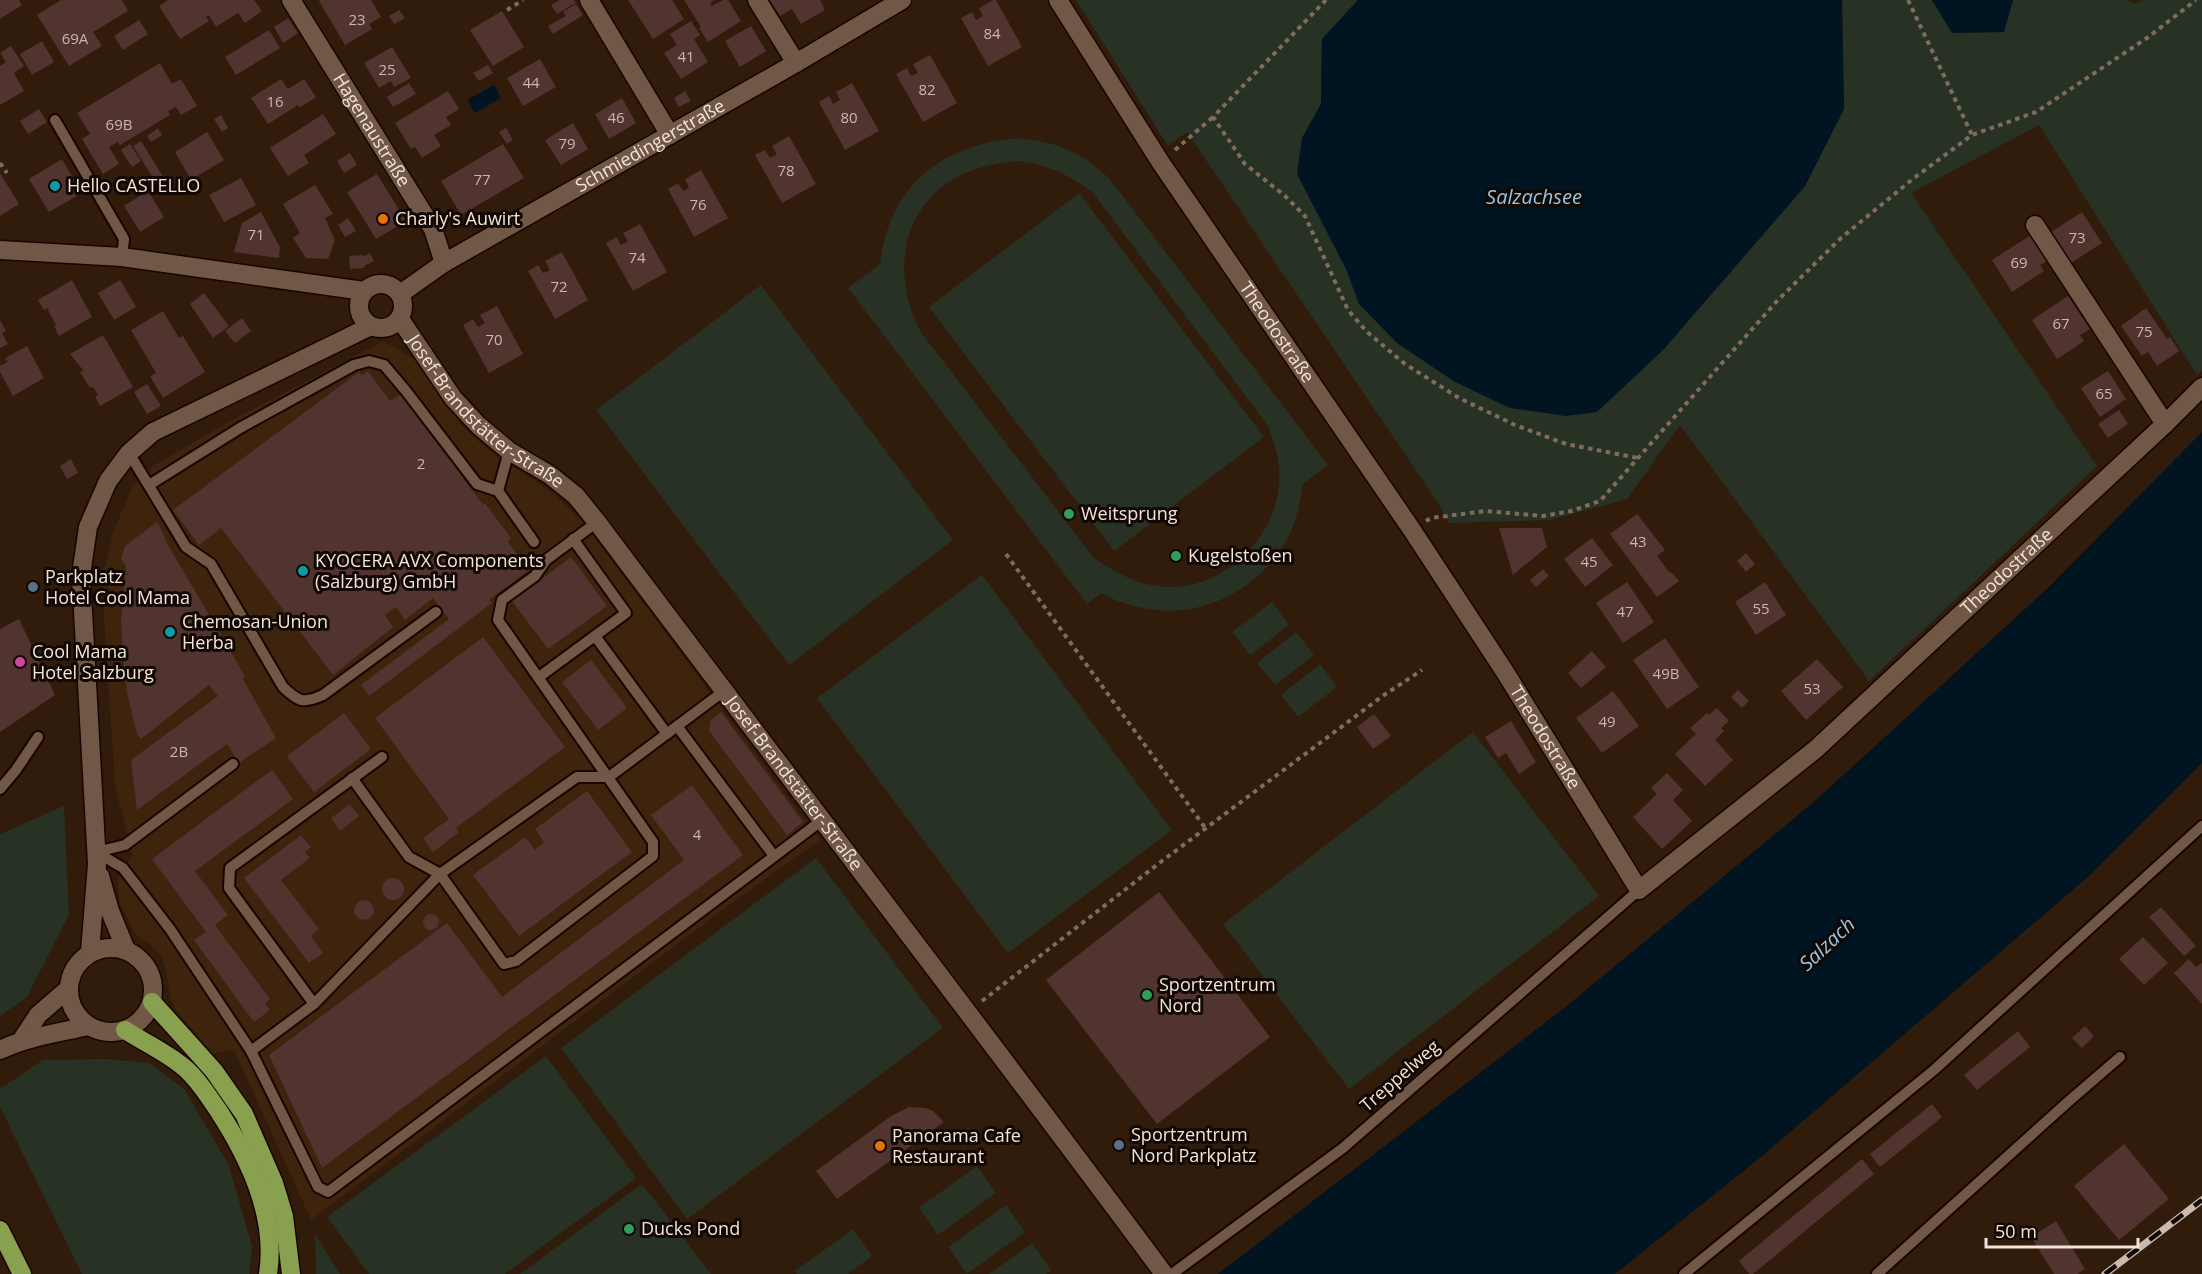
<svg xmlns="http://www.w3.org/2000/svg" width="2202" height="1274" font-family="'Open Sans',sans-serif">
  <rect width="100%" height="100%" fill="#311b0a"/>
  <polygon fill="#3e230d" points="383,341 417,360 441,399 464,428 490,451 554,494 581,520 820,840 726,907 311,1220 234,1050 213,1054 175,1009 170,998 166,971 162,957 151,945 136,935 120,904 117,879 132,855 115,786 104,617 104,572 112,535 132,487 156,464 234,419"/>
  <g fill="#273225" fill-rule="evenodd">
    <polygon points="1076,0 1358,0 1322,39 1321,104 1302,138 1359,304 1597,412 1664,349 1805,186 1844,109 1842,0 1932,0 1952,33 2003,32 2013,0 2127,0 2134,4 2144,0 2202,0 2202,371 2197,375 2039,125 1911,193 2097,466 1869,681 1680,425 1627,499 1550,520 1449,523 1440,506 1187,132 1168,146"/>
    <path d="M1020,138C1060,143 1079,151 1109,178L1328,465L1303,484C1300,502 1297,521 1288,537C1258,595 1189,625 1127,604C1118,602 1109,597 1101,593L1087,604L848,288L880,264C890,184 942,144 1020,138ZM1019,161C1048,165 1070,175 1093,193L1268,426C1275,444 1281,463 1279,484C1274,545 1214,598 1151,585C1130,581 1112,570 1094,558L920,331C892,276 899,210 957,177C976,167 998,163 1019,161Z"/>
    <polygon points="1079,193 1264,437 1114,551 929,307"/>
    <polygon points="761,285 953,540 789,665 596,410"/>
    <polygon points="982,575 1172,830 1008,953 817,698"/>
    <polygon points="1272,602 1289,625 1250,655 1232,632"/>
    <polygon points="1296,632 1314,655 1275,685 1257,663"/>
    <polygon points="1320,664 1337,687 1298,717 1281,695"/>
    <polygon points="1473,732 1599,896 1349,1089 1223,924"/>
    <polygon points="64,806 69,914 27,997 0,1016 0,834"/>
    <polygon points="816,858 943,1028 687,1219 561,1048"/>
    <polygon points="546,1056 636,1178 505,1274 369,1274 327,1217"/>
    <polygon points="106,1059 149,1063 185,1090 229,1166 252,1246 249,1274 82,1274 0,1107 0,1089 43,1060"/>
    <polygon points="977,1166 996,1193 938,1235 919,1208"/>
    <polygon points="642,1184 711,1274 520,1274"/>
    <polygon points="1006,1205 1025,1232 967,1274 948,1247"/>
    <polygon points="853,1229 872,1256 848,1274 797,1274 795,1271"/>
    <polygon points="315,1234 340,1274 316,1274"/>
    <polygon points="1032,1243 1051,1270 1046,1274 989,1274"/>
  </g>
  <g fill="#001422">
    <polygon points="1358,0 1842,0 1844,109 1805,186 1664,349 1597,412 1566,416 1510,408 1455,382 1397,343 1359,304 1346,269 1297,174 1302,138 1321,104 1322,39"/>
    <polygon points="1932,0 2013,0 2004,32 1952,33"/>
    <polygon points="494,85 501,98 475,113 467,100"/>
    <polygon points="2202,432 2202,763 2090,875 1762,1156 1615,1274 1218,1274 1563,1009 1815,801 2050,586"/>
  </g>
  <g fill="#513330">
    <polygon points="0,0 19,0 22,5 0,19"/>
    <polygon points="61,0 122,0 128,11 93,32 102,46 69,66 37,15"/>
    <polygon points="168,0 254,0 262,11 245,23 238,13 216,27 209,15 206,17 209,21 180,39 159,6"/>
    <polygon points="320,0 371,0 381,17 369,24 372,29 345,45 319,1"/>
    <polygon points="560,0 574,0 576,3 557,14 551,5"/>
    <polygon points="628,0 672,0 684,19 653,39"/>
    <polygon points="684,0 714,0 710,3 712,6 723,0 728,0 741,21 708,42 699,28 701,27"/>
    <polygon points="770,0 820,0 825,10 801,24 792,9 780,16"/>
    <polygon points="993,0 996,0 1022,47 988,66 961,18 972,12 976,20 983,16 979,8"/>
    <polygon points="576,4 583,15 553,34 548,26 566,16 563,12"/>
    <polygon points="399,10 405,18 394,24 389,16"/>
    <polygon points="502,11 524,47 493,66 470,30"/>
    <polygon points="288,18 298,33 283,43 274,27"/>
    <polygon points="139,20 148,34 123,50 114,36"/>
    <polygon points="691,21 700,35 694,39 708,62 681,79 664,53 677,45 670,34"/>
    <polygon points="751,26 766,51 740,67 725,41"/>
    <polygon points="269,30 280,48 236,75 225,57"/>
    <polygon points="42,41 54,62 32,75 20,54"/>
    <polygon points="11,46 24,66 14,73 24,91 0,105 0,66 6,62 0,53"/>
    <polygon points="392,47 411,78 394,87 391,81 379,88 364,63"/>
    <polygon points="930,55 957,103 923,122 896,74 907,68 911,76 918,73 913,64"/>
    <polygon points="540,59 556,87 523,106 507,78"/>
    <polygon points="160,63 172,84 181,79 197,106 181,115 176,107 168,111 170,115 120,145 118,142 109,147 119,164 103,174 82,139 90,134 77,113"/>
    <polygon points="488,65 493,73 479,81 473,73"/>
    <polygon points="281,79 288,89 304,79 316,97 299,108 298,105 268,124 251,98"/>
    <polygon points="409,83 416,94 393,107 387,97"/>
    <polygon points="852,83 879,131 845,150 819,102 829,96 833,104 840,100 836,92"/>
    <polygon points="448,91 459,109 446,117 451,125 434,135 441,146 422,158 415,147 411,149 395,123"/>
    <polygon points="685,91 691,101 679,107 674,98"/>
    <polygon points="622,98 636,123 609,139 595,114"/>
    <polygon points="39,109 47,122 28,134 20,121"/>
    <polygon points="323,114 336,134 304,155 309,163 288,176 270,148"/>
    <polygon points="221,115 228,128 222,132 214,119"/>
    <polygon points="573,123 588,149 561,165 545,140"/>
    <polygon points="158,128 162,135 151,142 147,136"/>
    <polygon points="506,128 513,140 507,144 499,132"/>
    <polygon points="207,132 224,160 191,180 175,152"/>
    <polygon points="789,136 816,184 782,203 755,155 765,150 770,158 777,154 772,146"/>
    <polygon points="141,141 165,180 157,184 133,146"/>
    <polygon points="130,144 141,161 132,167 121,150"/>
    <polygon points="503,144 524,178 461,215 441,181"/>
    <polygon points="350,153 357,165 344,173 337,161"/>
    <polygon points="62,159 82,193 49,212 29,179"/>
    <polygon points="701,170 728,218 694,237 668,189 678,183 683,191 689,188 685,179"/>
    <polygon points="0,173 19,204 0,216"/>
    <polygon points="377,174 406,221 376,239 347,192"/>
    <polygon points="241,178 256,205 224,222 209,195"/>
    <polygon points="315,185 333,214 325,218 335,240 328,259 306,258 293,238 300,233 283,204"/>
    <polygon points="148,191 164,217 140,232 124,206"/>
    <polygon points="261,212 280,247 279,258 234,252 242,223"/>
    <polygon points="2082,212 2102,243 2071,263 2051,232"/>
    <polygon points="348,218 356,231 345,237 338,225"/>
    <polygon points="640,224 667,272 633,291 606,243 616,237 621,245 628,241 623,233"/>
    <polygon points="2031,235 2047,261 2040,265 2044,271 2012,292 1992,260"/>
    <polygon points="562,252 588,300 555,319 528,271 538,265 543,273 550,270 545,261"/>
    <polygon points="370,253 374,261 364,266 364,268 350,269 349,256 363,255 363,257"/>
    <polygon points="72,280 92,317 59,336 54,326 56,325 47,308 44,310 38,300"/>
    <polygon points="120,280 136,307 114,320 98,293"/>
    <polygon points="204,293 229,326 213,338 190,304"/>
    <polygon points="2068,296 2090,329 2080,335 2084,341 2057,359 2032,320"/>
    <polygon points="497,306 523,354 489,373 463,325 473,319 478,327 485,323 480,315"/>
    <polygon points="2146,308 2167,339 2170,337 2179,351 2157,366 2148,352 2142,356 2121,326"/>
    <polygon points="163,311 179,338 183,336 205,372 163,398 150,376 156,373 131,330"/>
    <polygon points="242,318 251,331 235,343 225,331"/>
    <polygon points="0,320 6,331 2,333 8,344 0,348"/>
    <polygon points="103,335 133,387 100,406 95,397 98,395 93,387 90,388 80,372 83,370 70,354"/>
    <polygon points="27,346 44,378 13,396 0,372 0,366 8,362 5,358"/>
    <polygon points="368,371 390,401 402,394 483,505 485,503 511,538 508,542 523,563 525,561 530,569 489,600 492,603 369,696 361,685 449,619 433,598 405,620 396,607 385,615 393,627 333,675 221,528 199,545 173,510 359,372 362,375"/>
    <polygon points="2108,371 2126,399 2100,417 2081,388"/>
    <polygon points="147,384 161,406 147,414 134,392"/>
    <polygon points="2119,410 2128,424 2108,438 2098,424"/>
    <polygon points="71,459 78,473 67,479 60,466"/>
    <polygon points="1637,514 1665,550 1657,556 1670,573 1671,572 1679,581 1657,597 1610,534"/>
    <polygon points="157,522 166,539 165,540 245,676 243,679 276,738 239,763 227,744 137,810 131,760 218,696 209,685 141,739 137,734 126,689 127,689 124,670 121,620 126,566 121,559 125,546"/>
    <polygon points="1499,528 1542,528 1547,547 1513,575"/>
    <polygon points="1592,538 1613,565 1585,587 1564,559"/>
    <polygon points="1746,553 1755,564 1746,572 1737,561"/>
    <polygon points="571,557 607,606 548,649 512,601"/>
    <polygon points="1543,569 1549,576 1536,587 1530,580"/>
    <polygon points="1627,582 1654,622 1623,643 1596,603"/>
    <polygon points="1765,582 1786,615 1756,635 1735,602"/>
    <polygon points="19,619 55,695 0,732 0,629"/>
    <polygon points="483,637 565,747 456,828 459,832 433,852 423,838 449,819 375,718"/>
    <polygon points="1665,638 1699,687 1667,709 1633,660"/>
    <polygon points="1592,651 1606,667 1581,688 1568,673"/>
    <polygon points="1817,659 1843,687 1806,720 1781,691"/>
    <polygon points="591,660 627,708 598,730 562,682"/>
    <polygon points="1738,690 1749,701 1742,708 1731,697"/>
    <polygon points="1613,691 1639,726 1602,753 1576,718"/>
    <polygon points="1717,708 1729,721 1721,728 1724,731 1715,740 1733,760 1705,786 1675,754 1696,734 1690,728 1707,713 1709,715"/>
    <polygon points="721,712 803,822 787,835 709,731 710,721"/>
    <polygon points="344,713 371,749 314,792 287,756"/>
    <polygon points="1374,714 1391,736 1373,749 1357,727"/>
    <polygon points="1511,721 1536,762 1519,774 1506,753 1498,758 1485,737"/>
    <polygon points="272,770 293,799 195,871 228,915 215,925 270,999 265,1003 270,1010 254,1022 194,940 206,932 152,859"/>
    <polygon points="1667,773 1683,790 1673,800 1692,821 1662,849 1633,817 1657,794 1651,788"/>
    <polygon points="692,785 743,855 322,1168 269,1055 447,923 502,997 684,860 651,815"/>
    <polygon points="587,791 632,852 519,936 473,875 525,837 535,850 544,842 535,829"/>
    <polygon points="350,804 359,816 340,831 331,818"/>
    <polygon points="301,835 311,847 305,852 310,858 281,880 319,929 311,936 323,953 309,963 244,878"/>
    <circle cx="393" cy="889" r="11"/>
    <polygon points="1159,892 1270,1037 1157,1124 1046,980"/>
    <circle cx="364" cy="910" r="10"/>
    <polygon points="2161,907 2196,946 2184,956 2149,917"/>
    <circle cx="431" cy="922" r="8"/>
    <polygon points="2143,937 2168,963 2144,985 2119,959"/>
    <polygon points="2189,959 2196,967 2202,963 2202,1004 2174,973"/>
    <polygon points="2085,1026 2094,1036 2082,1048 2072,1038"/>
    <polygon points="2018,1031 2030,1047 1977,1090 1964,1075"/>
    <polygon points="1932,1104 1942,1117 1880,1167 1870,1154"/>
    <polygon points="909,1107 926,1108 933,1111 944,1122 837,1199 816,1171 891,1116"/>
    <polygon points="2124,1144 2169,1199 2119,1240 2074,1186"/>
    <polygon points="1862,1159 1874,1174 1753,1274 1749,1274 1739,1261"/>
    <polygon points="2056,1221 2085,1269 2077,1274 2054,1274 2031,1237"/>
  </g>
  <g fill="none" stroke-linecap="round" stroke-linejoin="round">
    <g stroke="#180500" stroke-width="14">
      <g id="service">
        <polyline points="55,120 124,239 122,257"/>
        <path d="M129,453L186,547L211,564L283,687C299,702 303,704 323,695L436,612"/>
        <polyline points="149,485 240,428 354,365 369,361 384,365 406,391 477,484 498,491 534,542"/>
        <polyline points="498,491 509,451"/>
        <polyline points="595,636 667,734"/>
        <polyline points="539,677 626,613 573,539"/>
        <polyline points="677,726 774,856"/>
        <polyline points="352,778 409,857 440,874 504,964 516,961 653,856 653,842 498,620 502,600 535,576 546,560 597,522"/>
        <polyline points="0,789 16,770 38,737"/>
        <polyline points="96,852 123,868 170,929 251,1051 318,1187 328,1192 821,821"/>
        <polyline points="96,852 125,845 233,764"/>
        <polyline points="314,1004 229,888 230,868 382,757"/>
        <polyline points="251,1051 314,1004 440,874 577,777 609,777 724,691"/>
        <polyline points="1172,1274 1343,1148 1639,890"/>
        <polyline points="1684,1274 1934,1070 2202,826"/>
        <polyline points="1877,1274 2069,1101 2120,1057"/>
      </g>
    </g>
    <g stroke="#180500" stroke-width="21">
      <g id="minor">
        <path id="s1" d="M291,0L433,229L444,263"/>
        <polyline points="589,0 670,135"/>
        <polyline points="757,0 796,63"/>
        <path id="s2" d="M1058,0L1161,163L1412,530L1505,672L1639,890L1816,749L2165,424L2202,387"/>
        <polyline points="2035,225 2165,424"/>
        <path id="s3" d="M400,319L453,398L478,425L509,451L550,475L576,496L597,522C785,773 977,1022 1164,1274"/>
      </g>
    </g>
    <g stroke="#180500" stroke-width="21">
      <g id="tertiary">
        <polyline points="0,250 122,257 364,291"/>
        <circle cx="381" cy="306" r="22"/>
        <path id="s4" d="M400,294L444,263L796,63L902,0"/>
        <polyline points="100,876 110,911 126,950"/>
        <circle cx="111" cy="990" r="42"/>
        <polyline points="90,952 97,864 81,575 88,527 108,481 129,453 153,432 371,326"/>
        <polyline points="21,1041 38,1015 68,989"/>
        <path d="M0,1050C27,1037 58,1033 88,1026"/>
      </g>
    </g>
    <g stroke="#180500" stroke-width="21">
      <g id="motorway">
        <polyline points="152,1002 214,1071 244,1114 274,1183 284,1216 291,1274"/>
        <path d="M125,1030C145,1043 170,1054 187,1070C200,1082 208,1096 218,1110C249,1158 277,1216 268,1274"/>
        <polyline points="0,1230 22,1274"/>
      </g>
    </g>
    <g stroke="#7f6c5d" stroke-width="4" stroke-dasharray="4.5 4.5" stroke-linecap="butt">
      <polyline points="1326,0 1213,117 1245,164 1285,196 1305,216 1348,310 1367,332 1405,364 1459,398 1515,425 1566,444 1638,458"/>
      <polyline points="1908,0 1972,135"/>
      <polyline points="507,10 523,0"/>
      <polyline points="1175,150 1213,117"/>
      <polyline points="0,163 7,173"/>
      <polyline points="1426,521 1431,518 1486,511 1543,516 1571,511 1600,501 1777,301 1841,238 1914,178 1972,135 2036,112 2147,38 2196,0"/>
      <polyline points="1006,554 1206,829"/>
      <polyline points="982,1001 1162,861 1384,695 1422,670"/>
    </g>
    <use href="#service" stroke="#715846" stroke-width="10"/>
    <use href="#minor" stroke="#715846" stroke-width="18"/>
    <use href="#tertiary" stroke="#715846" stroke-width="18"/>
    <use href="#motorway" stroke="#89a04f" stroke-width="18"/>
    <g stroke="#cbbaaf" stroke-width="7">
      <polyline id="rail" points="2105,1274 2202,1200"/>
    </g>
    <use href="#rail" stroke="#120803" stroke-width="4.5" stroke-dasharray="14" stroke-linecap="butt"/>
  </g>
  <g fill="#0f9aa8" stroke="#120803" stroke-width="2">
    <circle cx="55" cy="186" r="6"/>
    <circle cx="303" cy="571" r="6"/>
    <circle cx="170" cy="632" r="6"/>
  </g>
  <g fill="#e8710a" stroke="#120803" stroke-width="2">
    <circle cx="383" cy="219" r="6"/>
    <circle cx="880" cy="1146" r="6"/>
  </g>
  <g fill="#2e9e5b" stroke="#120803" stroke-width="2">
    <circle cx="1069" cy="514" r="6"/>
    <circle cx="1176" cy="556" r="6"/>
    <circle cx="1147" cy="995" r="6"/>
    <circle cx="629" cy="1229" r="6"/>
  </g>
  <g fill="#5c6f8a" stroke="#120803" stroke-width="2">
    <circle cx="33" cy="587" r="6"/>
    <circle cx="1119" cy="1145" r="6"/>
  </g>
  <circle fill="#d1479c" stroke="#120803" stroke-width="2" cx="20" cy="662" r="6"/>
  <g text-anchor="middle" stroke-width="6" stroke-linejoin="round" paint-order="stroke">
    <g font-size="15" fill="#cab8b0">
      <text x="357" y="25">23</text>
      <text x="992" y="39">84</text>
      <text x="75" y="44">69A</text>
      <text x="686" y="62">41</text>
      <text x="387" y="75">25</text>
      <text x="531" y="88">44</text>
      <text x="927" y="95">82</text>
      <text x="275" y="107">16</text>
      <text x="616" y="123">46</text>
      <text x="849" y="123">80</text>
      <text x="119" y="130">69B</text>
      <text x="567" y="149">79</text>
      <text x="786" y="176">78</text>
      <text x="482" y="185">77</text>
      <text x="698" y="210">76</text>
      <text x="256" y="240">71</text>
      <text x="2077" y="243">73</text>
      <text x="637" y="263">74</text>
      <text x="2019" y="268">69</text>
      <text x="559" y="292">72</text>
      <text x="2061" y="329">67</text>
      <text x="2144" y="337">75</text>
      <text x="494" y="345">70</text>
      <text x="2104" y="399">65</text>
      <text x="421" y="469">2</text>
      <text x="1638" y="547">43</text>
      <text x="1589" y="567">45</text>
      <text x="1761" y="614">55</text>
      <text x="1625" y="617">47</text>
      <text x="1666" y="679">49B</text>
      <text x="1812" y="694">53</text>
      <text x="1607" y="727">49</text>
      <text x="179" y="757">2B</text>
      <text x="697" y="840">4</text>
    </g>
    <g font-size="18" fill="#f3e4da" stroke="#120803">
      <text dy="6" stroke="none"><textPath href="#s1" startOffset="153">Hagenaustraße</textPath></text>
      <text dy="6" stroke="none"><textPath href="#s4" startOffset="291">Schmiedingerstraße</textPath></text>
      <text dy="6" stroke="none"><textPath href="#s2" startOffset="398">Theodostraße</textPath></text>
      <text dy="6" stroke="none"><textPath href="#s3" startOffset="128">Josef-Brandstätter-Straße</textPath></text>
      <text dy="6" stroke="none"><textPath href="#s2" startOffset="1550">Theodostraße</textPath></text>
      <text dy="6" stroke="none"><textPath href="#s2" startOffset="884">Theodostraße</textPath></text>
      <text dy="6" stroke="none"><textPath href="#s3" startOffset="614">Josef-Brandstätter-Straße</textPath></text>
      <text transform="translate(1400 1076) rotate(-41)" y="6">Treppelweg</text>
    </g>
    <g font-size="18" fill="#f3e4da" stroke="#120803" text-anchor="start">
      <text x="67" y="192">Hello CASTELLO</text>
      <text x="395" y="225">Charly's Auwirt</text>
      <text x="1081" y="520">Weitsprung</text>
      <text x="1188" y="562">Kugelstoßen</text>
      <text x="315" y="567">KYOCERA AVX Components<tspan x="315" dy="21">(Salzburg) GmbH</tspan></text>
      <text x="45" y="583">Parkplatz<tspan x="45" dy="21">Hotel Cool Mama</tspan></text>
      <text x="182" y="628">Chemosan-Union<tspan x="182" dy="21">Herba</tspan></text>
      <text x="32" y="658">Cool Mama<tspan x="32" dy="21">Hotel Salzburg</tspan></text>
      <text x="1159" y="991">Sportzentrum<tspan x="1159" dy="21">Nord</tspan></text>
      <text x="1131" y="1141">Sportzentrum<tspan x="1131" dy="21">Nord Parkplatz</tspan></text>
      <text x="892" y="1142">Panorama Cafe<tspan x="892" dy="21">Restaurant</tspan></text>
      <text x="641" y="1235">Ducks Pond</text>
    </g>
    <g font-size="20" font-style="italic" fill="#93c7e8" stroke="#120803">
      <text x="1534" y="204">Salzachsee</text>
      <text transform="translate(1827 944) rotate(-43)" y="7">Salzach</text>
    </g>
  </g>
  <path d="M1986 1238v9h152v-9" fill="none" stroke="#f3e4da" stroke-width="3"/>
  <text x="1995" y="1238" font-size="18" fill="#f3e4da" stroke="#120803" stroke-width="4.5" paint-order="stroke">50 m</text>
</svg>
